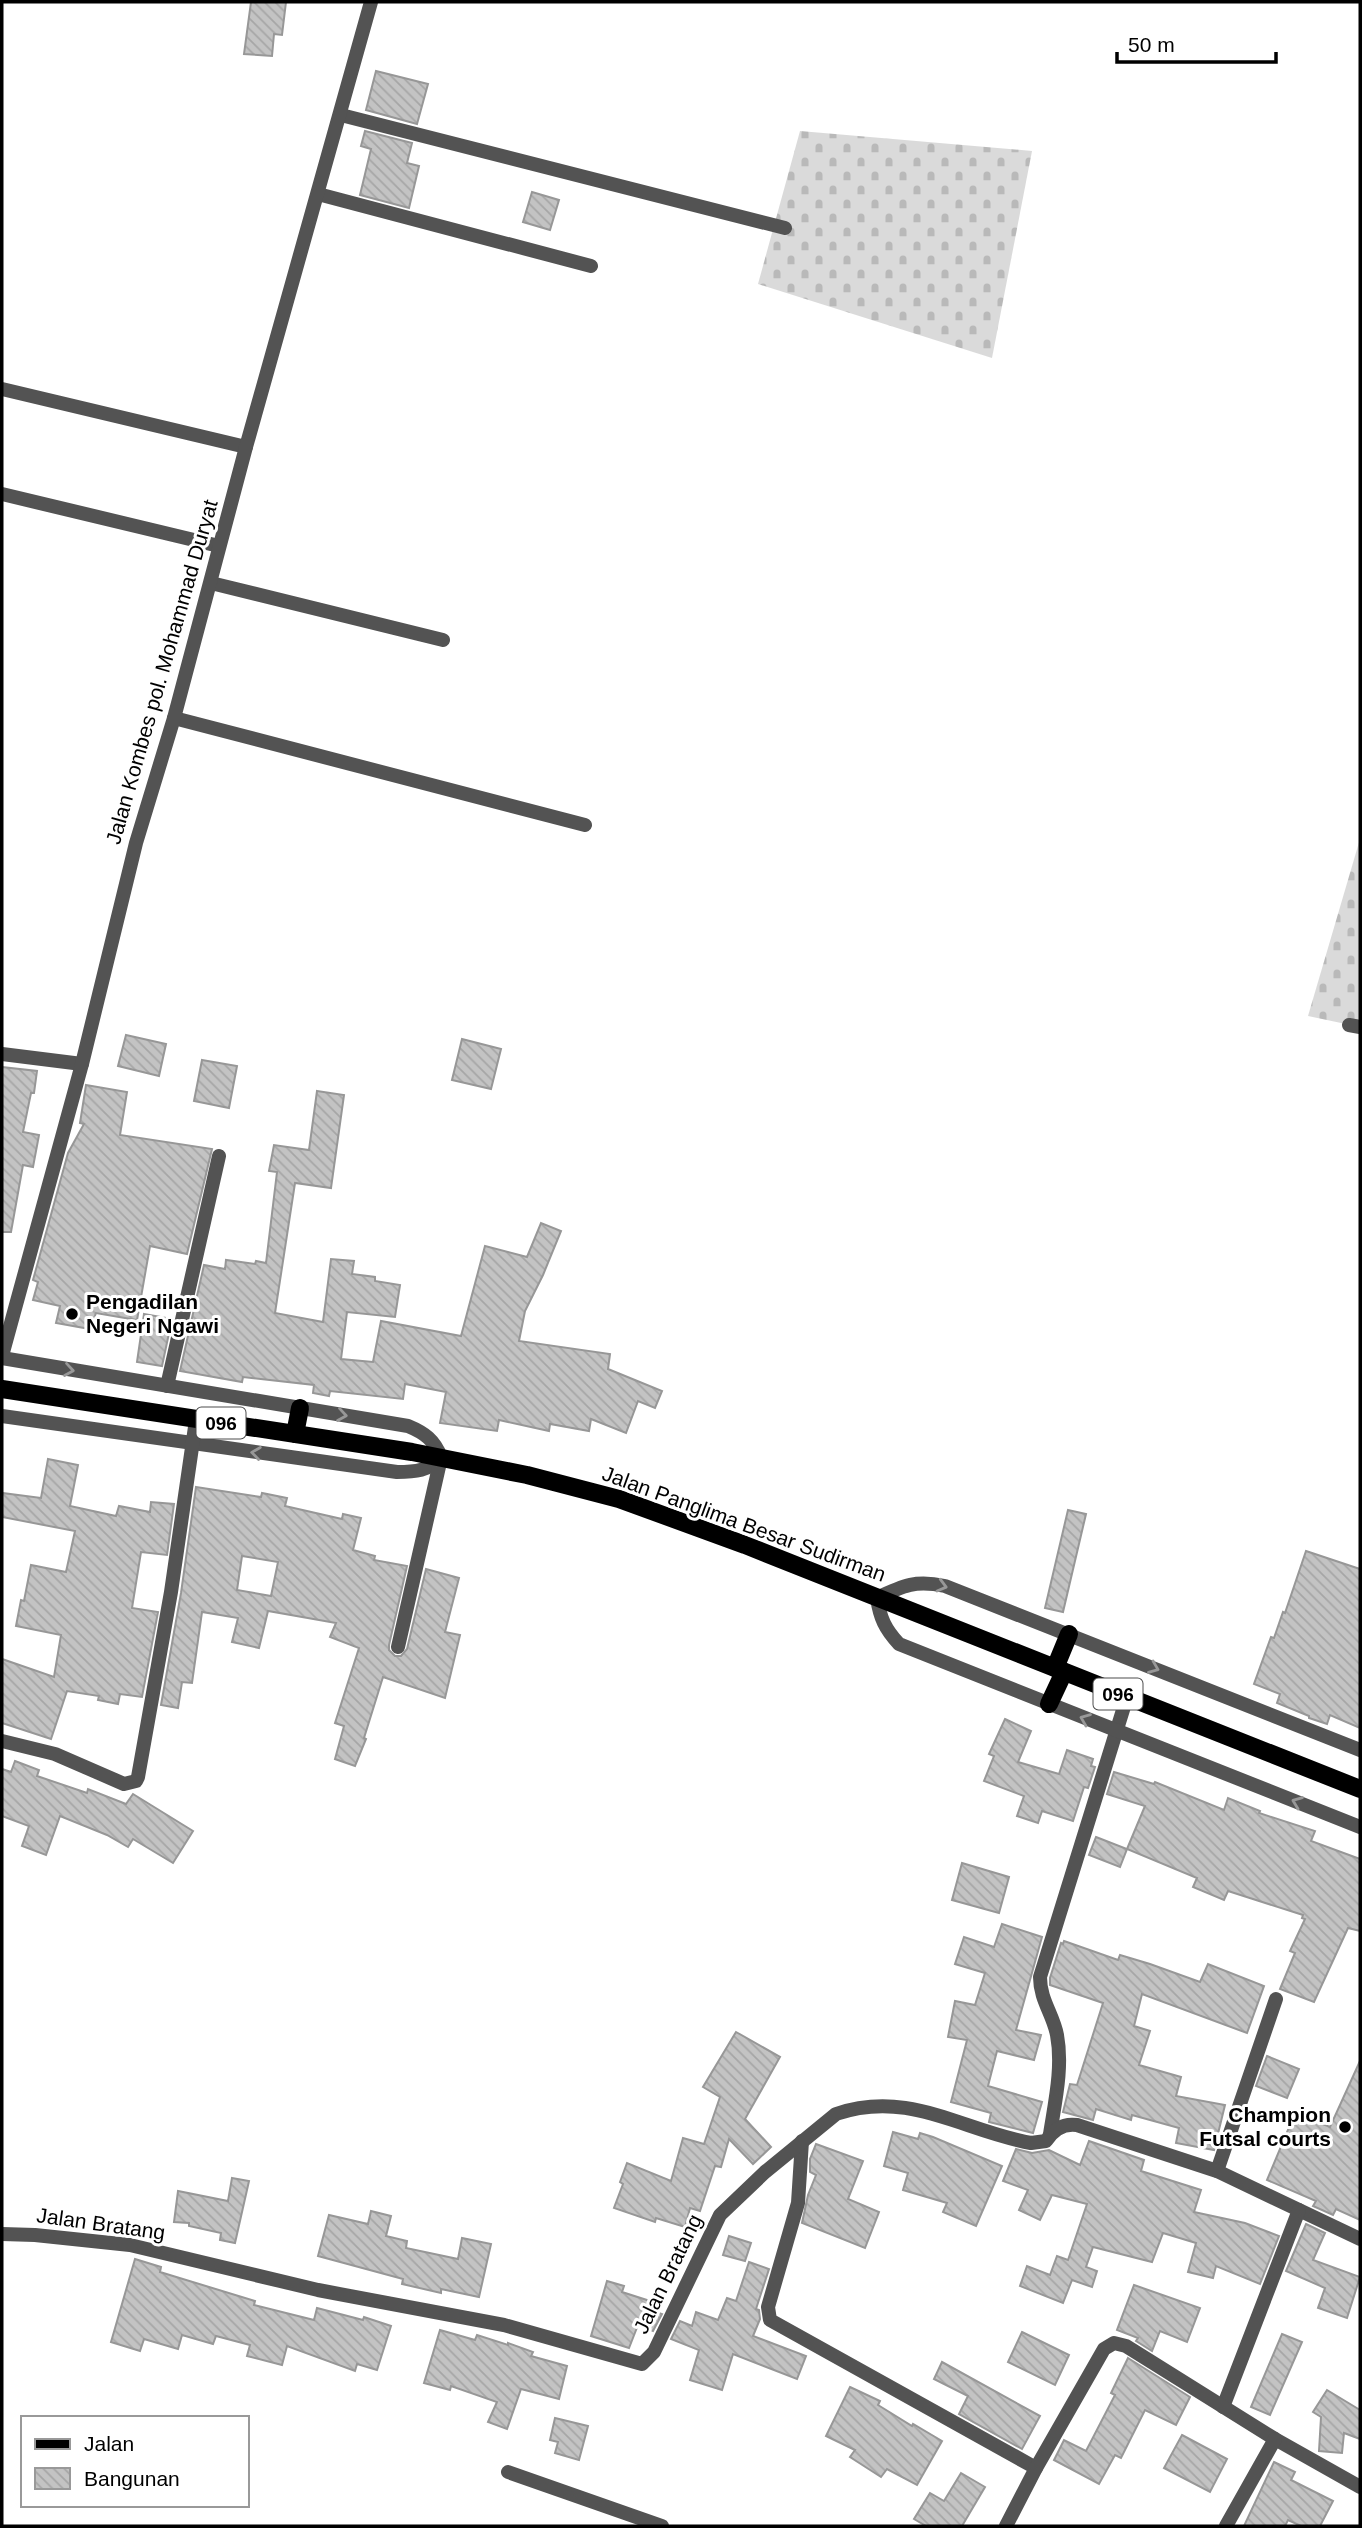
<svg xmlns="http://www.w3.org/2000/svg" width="1362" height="2528" font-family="Helvetica,sans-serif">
  <defs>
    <pattern id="cemetery-stones" width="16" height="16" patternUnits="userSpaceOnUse" patternTransform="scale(1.75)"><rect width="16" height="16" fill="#dadada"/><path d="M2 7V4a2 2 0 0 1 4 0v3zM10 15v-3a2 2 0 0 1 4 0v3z" fill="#b9b9b9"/></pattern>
    <pattern id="building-back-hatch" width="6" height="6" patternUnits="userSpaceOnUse" patternTransform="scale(1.75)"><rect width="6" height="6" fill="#c3c3c3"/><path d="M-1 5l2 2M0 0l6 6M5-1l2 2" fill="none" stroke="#a6a6a6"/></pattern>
  </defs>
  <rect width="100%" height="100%" fill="#fff"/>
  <g fill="url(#cemetery-stones)">
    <polygon points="800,131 1032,151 992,358 758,284"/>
    <polygon points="1360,839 1360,1027 1308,1016"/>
  </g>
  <g fill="url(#building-back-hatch)" stroke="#979797" stroke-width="2" fill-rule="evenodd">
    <polygon points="251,2 286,2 282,35 274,34 272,56 244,54"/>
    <polygon points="376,71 428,84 417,124 366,110"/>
    <polygon points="365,131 412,143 407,163 419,166 409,208 360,195 371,149 361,146"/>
    <polygon points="532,192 559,200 550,230 523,222"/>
    <polygon points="126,1035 166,1044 159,1076 118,1066"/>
    <polygon points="462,1039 501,1049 491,1089 452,1080"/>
    <polygon points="202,1060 237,1066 229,1108 194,1101"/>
    <polygon points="2,1067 37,1071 34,1093 31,1093 23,1132 39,1135 33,1167 23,1165 11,1232 2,1232"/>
    <polygon points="86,1085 127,1092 120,1135 212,1149 187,1254 150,1246 137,1320 96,1313 90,1329 56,1323 60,1306 33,1300 38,1282 33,1280 68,1153 84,1124 80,1123"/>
    <polygon points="317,1091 344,1095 331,1188 295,1183 275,1313 323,1322 331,1259 354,1261 352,1274 375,1277 375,1281 400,1285 395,1317 347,1312 341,1359 373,1362 381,1321 461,1336 485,1246 527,1257 541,1223 561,1231 543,1275 525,1311 519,1341 610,1354 608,1369 662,1391 655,1408 638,1401 626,1433 591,1419 589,1431 550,1424 549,1431 499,1420 497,1431 440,1423 446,1392 405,1384 403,1399 330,1391 329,1396 313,1393 314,1385 243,1377 242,1382 180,1371 204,1265 225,1269 226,1260 255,1264 256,1261 266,1263 277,1172 269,1171 274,1145 309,1150"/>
    <polygon points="144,1314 172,1319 162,1366 137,1362"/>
    <polygon points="48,1459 78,1465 70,1506 116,1516 119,1506 150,1512 151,1502 174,1504 167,1555 141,1552 132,1608 158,1612 142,1697 120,1694 118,1704 98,1700 99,1696 67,1691 51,1739 2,1723 2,1659 54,1677 61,1635 16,1626 21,1600 24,1601 31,1565 66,1572 75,1531 2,1517 2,1493 41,1498"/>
    <path d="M196,1487L261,1497L262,1493L287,1498L285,1506L342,1519L343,1514L361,1518L353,1550L375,1556L374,1560L407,1566L389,1645V1650L395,1656H401L407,1649L426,1569L459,1578L445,1632L460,1635L445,1698L383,1677L364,1738L366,1739L355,1766L335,1759L344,1726L335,1723L359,1648L330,1637L336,1623L268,1611L259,1648L232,1642L238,1618L202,1612L192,1683L182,1682L178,1708L161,1705L181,1593ZM242,1556L278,1562L271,1596L237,1590Z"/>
    <polygon points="1068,1510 1086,1514 1063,1612 1045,1608"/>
    <polygon points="1306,1551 1360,1569 1360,1728 1330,1715 1327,1724 1309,1718 1309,1716 1277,1703 1280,1694 1254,1684 1271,1637 1274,1638 1283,1612 1285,1613"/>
    <polygon points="1005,1719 1031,1731 1018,1762 1059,1774 1067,1750 1093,1759 1091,1766 1095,1767 1088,1788 1084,1787 1073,1821 1042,1811 1038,1823 1017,1816 1024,1796 984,1781 994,1756 989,1754"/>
    <polygon points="15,1761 39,1770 37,1776 87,1793 88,1789 126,1804 133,1794 193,1831 173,1863 133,1839 128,1847 107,1835 60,1816 46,1855 22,1846 29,1826 2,1816 2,1769 11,1772"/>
    <polygon points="1114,1772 1154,1784 1155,1782 1224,1810 1228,1798 1260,1811 1259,1813 1315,1831 1311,1841 1360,1859 1360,1931 1348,1928 1314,2002 1280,1989 1295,1953 1290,1951 1305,1919 1302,1918 1303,1915 1228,1891 1224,1900 1193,1887 1197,1878 1127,1849 1145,1806 1107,1794"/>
    <polygon points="1096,1837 1127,1849 1120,1867 1089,1855"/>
    <polygon points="962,1863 1009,1877 999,1913 952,1900"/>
    <polygon points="1002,1924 1042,1937 1016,2030 1041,2035 1034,2060 997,2051 988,2086 1042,2102 1033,2133 989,2122 991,2113 951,2102 967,2040 948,2037 955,2001 975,2005 985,1973 955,1964 964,1937 994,1947"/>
    <polygon points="1064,1941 1118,1960 1120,1955 1150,1964 1200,1982 1208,1964 1264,1986 1247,2033 1142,1994 1134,2026 1150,2031 1139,2065 1181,2077 1176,2096 1225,2105 1214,2150 1176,2143 1179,2128 1132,2115 1131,2120 1096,2109 1093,2120 1063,2112 1070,2084 1077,2085 1103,2003 1050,1985 1050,1978 1061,1943 1063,1944"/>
    <polygon points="736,2032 780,2057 745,2119 771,2147 753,2164 729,2139 721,2167 715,2166 700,2211 690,2208 685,2227 656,2218 655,2222 614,2208 623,2184 620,2182 627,2163 671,2181 683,2138 704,2144 720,2097 703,2087"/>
    <polygon points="1267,2056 1299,2069 1287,2098 1256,2086"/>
    <polygon points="1360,2061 1360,2220 1336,2209 1333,2215 1313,2206 1316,2201 1267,2180 1295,2113 1330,2127"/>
    <polygon points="893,2132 918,2139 920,2133 933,2137 1002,2166 976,2226 943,2212 947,2203 903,2190 908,2173 884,2166"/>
    <polygon points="1089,2141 1144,2160 1141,2171 1201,2190 1194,2212 1245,2223 1279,2236 1260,2284 1216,2266 1213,2278 1188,2272 1196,2243 1163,2233 1152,2262 1093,2247 1086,2267 1097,2271 1092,2287 1072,2280 1063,2303 1020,2286 1027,2266 1050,2275 1057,2256 1068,2260 1087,2204 1052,2195 1040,2220 1019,2210 1028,2190 1003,2181 1016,2149 1032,2153 1049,2150 1080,2165"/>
    <polygon points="816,2144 863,2161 848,2199 879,2212 865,2248 802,2223 808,2195 816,2175 810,2172 810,2159"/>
    <polygon points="232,2178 249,2181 235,2243 220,2240 221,2233 189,2226 189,2223 174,2222 178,2191 228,2201"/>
    <polygon points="371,2211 391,2216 386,2236 407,2241 406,2248 458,2259 462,2238 491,2244 479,2297 441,2289 441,2293 402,2284 403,2279 318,2256 329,2215 368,2224"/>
    <polygon points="1306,2224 1325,2233 1313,2260 1360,2277 1347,2318 1318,2308 1325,2288 1286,2271"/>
    <polygon points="729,2236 751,2243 745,2261 723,2255"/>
    <polygon points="135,2259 161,2267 160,2272 255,2301 254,2305 314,2320 317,2308 363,2320 364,2317 391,2326 377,2370 357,2364 355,2371 287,2346 282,2365 247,2356 250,2345 216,2336 213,2344 182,2335 178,2349 144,2339 140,2351 111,2342"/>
    <polygon points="749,2262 769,2269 756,2309 759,2310 760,2319 753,2336 806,2356 797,2379 733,2354 722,2390 690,2380 699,2350 671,2339 680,2321 692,2326 696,2312 718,2320 727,2298 736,2301"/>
    <polygon points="607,2281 624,2286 622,2292 653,2302 650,2310 662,2314 653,2331 638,2325 629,2348 591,2336"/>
    <polygon points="1134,2285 1200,2308 1187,2342 1160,2331 1152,2351 1136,2341 1138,2338 1117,2330"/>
    <polygon points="440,2330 475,2340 477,2335 508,2345 508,2343 533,2352 531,2356 567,2366 559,2399 521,2389 507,2429 488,2422 497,2402 451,2386 450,2390 424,2383"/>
    <polygon points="1022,2332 1069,2355 1055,2385 1008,2362"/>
    <polygon points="1282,2334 1302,2342 1270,2415 1251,2407"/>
    <polygon points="1128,2358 1190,2397 1176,2425 1145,2410 1121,2458 1115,2455 1099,2484 1054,2460 1064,2440 1086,2451 1115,2395 1111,2393"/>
    <polygon points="942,2362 1040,2416 1022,2449 959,2414 968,2396 934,2379"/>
    <polygon points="850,2387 880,2401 878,2405 912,2426 913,2424 942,2441 917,2485 887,2469 881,2477 850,2457 855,2450 826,2436"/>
    <polygon points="1327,2390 1360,2410 1360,2439 1344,2433 1342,2453 1319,2451 1321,2417 1313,2412"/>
    <polygon points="555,2418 588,2426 579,2460 555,2453 558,2442 550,2440"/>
    <polygon points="1182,2435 1227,2459 1210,2492 1164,2468"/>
    <polygon points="1274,2462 1295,2472 1291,2480 1333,2501 1320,2526 1301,2526 1288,2520 1285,2526 1244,2526"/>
    <polygon points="961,2473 985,2487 962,2526 926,2526 914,2519 930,2493 944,2501"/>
  </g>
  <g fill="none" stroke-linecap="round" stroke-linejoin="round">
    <g stroke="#535353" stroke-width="14">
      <polyline points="341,115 785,228"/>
      <polyline points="318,194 591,266"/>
      <polyline points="2,389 246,447"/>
      <polyline points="211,583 443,640"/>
      <polyline points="174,718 585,825"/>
      <polyline points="1349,1025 1360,1027"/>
      <polyline points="2,1054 82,1064"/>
      <polyline points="167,1386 219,1156"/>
      <path d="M2,1416L397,1472C414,1472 430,1471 441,1457"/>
      <polyline points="398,1647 441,1458"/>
      <polyline points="2,1741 55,1754 124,1784 136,1781 138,1777 171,1592 196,1420"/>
      <path d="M1050,2134C1055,2102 1063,2067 1057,2035C1053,2014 1040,2000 1040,1977L1127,1697"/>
      <polyline points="802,2141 798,2203 768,2307 770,2320 1036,2468"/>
      <polyline points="1217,2171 1276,1999"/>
      <path d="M2,2234L35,2235L130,2245L318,2290L504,2325L642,2364L654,2352L720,2215L765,2172L836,2114C909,2089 963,2131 1031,2143L1046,2141C1053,2130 1063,2123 1077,2125L1217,2171L1360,2239"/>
      <polyline points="1223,2407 1299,2210"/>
      <polyline points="508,2472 662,2526"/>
      <polyline points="1006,2526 1036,2468 1104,2349 1114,2343 1126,2346 1275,2439 1360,2487"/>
      <polyline points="1226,2526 1275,2439"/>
    </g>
    <g stroke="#535353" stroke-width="14">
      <polyline points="2,494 219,546"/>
      <polyline points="2,1356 82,1064 136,843 174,718 246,447 371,2"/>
      <path d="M2,1358L408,1426C425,1433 434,1440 441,1457"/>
      <path d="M1360,1750L945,1586C916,1580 904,1585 877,1598C880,1618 885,1629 899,1644L1360,1827"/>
    </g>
    <g stroke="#000" stroke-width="18">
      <polyline points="2,1389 412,1452 527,1475 619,1499 745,1545 1360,1789"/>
      <polyline points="295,1434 300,1408"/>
      <polyline points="1055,1668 1069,1634"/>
      <polyline points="1049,1704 1064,1672"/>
    </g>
  </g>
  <defs><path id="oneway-chevron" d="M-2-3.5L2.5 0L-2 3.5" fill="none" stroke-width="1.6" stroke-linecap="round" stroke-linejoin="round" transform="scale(1.75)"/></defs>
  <g stroke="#989898">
    <use href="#oneway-chevron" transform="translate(69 1370) rotate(9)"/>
    <use href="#oneway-chevron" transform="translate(342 1415) rotate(9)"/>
    <use href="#oneway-chevron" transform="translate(256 1453) rotate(-172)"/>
    <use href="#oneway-chevron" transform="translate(942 1586) rotate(15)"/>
    <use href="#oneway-chevron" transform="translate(1154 1668) rotate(22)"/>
    <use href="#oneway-chevron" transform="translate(1085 1719) rotate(-158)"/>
    <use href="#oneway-chevron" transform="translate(1297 1802) rotate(-159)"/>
  </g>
  <g fill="#000" stroke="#fff" stroke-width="2.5">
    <circle cx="72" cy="1314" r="7"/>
    <circle cx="1345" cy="2127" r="7"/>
  </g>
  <g text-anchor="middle" stroke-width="6" stroke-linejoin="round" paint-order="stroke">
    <g fill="#fff" stroke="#4c4c4c" stroke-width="2">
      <rect x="196.5" y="1407.5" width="49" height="31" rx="5"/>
      <rect x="1093.5" y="1678.5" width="49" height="31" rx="5"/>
    </g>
    <g font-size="19" font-weight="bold" fill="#000">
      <text x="221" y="1430">096</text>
      <text x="1118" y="1701">096</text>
    </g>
    <g font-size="21" fill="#000" stroke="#fff">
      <text transform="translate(162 672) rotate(-74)" y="7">Jalan Kombes pol. Mohammad Duryat</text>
      <text transform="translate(744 1524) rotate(20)" y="7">Jalan Panglima Besar Sudirman</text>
      <text transform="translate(101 2224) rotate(8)" y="7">Jalan Bratang</text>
      <text transform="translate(668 2274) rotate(-64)" y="7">Jalan Bratang</text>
    </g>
    <g font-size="21" font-weight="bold" fill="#000" stroke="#fff" text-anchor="start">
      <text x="86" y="1309">Pengadilan<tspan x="86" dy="24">Negeri Ngawi</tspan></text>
      <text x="1331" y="2122" text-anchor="end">Champion<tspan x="1331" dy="24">Futsal courts</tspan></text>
    </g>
  </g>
  <rect width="1362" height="2528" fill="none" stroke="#000000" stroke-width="7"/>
  <rect x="21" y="2416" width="228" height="91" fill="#ffffff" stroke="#999999" stroke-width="2"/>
  <rect x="35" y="2439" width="35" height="10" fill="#000000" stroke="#999999" stroke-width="2"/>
  <text x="84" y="2451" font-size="21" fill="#000000">Jalan</text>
  <rect x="35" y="2468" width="35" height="21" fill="url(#building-back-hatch)" stroke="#999999" stroke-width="2"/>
  <text x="84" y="2486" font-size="21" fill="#000000">Bangunan</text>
  <path d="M1117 52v10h159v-10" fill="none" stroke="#000000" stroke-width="3.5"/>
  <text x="1128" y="52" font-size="21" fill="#000000" stroke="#ffffff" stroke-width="5" paint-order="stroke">50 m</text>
</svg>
